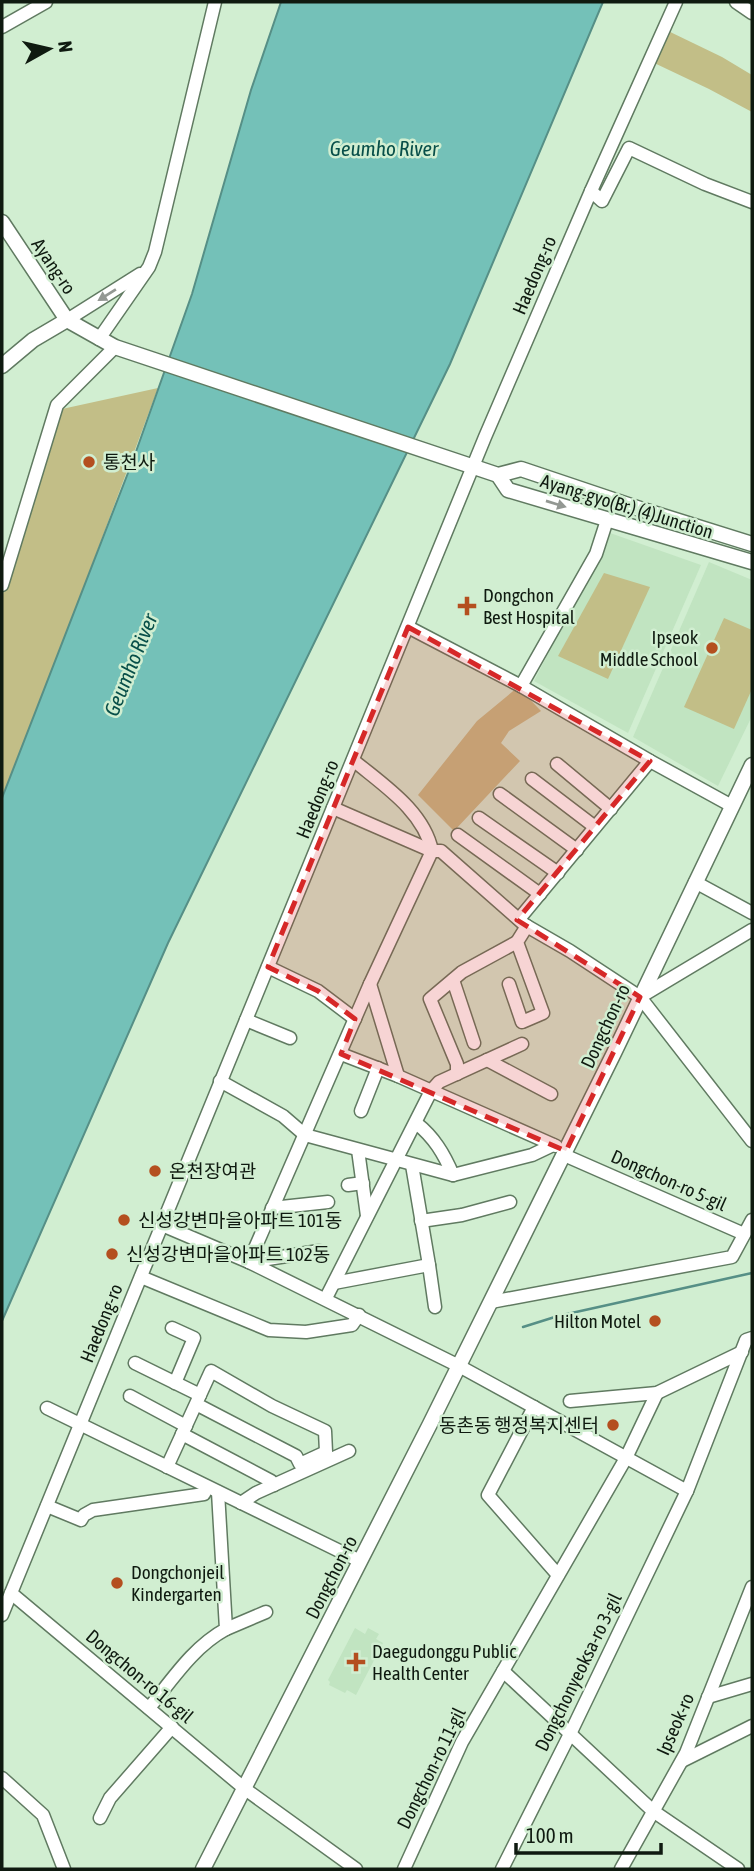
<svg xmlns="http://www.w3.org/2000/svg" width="754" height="1871" font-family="'Asap Condensed','Noto Sans KR',sans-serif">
  <rect width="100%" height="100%" fill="#d1eed1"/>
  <g fill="#c1e4c1">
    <polygon points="610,533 701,565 628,733 534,681"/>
    <polygon points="709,562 752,580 752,716 718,786 633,737"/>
    <polygon points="355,1628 365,1634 368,1628 379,1634 376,1639 383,1643 356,1695 347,1690 345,1693 329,1685 330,1682 328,1680"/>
  </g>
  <g fill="#c2be87">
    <polygon points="664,29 722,57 752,75 752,112 709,89 650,61"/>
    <polygon points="158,388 77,605 2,797 2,596 12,571 62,409"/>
    <polygon points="604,573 650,587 608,679 558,656"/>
    <polygon points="724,618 752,630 752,689 734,729 684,707"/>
    <polygon points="518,687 541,711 509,731 501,743 520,761 454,831 418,795 477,721"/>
  </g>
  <polygon fill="#74c1b8" stroke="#568f86" stroke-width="2" points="281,2 603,2 450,364 168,943 2,1321 2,798 133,460 192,294 251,90"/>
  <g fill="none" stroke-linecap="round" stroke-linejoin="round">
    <polyline stroke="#568f86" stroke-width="2.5" points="523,1327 558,1316 752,1273"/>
    <g stroke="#607a61" stroke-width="15">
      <g id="minor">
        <polyline points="736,2 752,13"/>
        <polyline points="2,27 46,2"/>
        <polyline points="591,191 602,201 629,148 705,184 752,202"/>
        <polyline points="67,320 140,274"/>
        <polyline points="99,339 149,267 155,252 215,2"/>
        <polyline points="2,585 57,405 115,347"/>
        <polyline points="408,627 521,686 596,554 607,520"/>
        <polyline points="521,686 650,761 732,806"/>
        <polyline points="557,764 611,809"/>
        <polyline points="532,779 595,827"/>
        <polyline points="500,794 577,850"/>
        <polyline points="333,808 432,851 441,851 525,925 570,951 640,997 752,1141"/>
        <polyline points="479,818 558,873"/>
        <polyline points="458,835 540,894"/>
        <polyline points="695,882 752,913"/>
        <polyline points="519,919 650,761"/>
        <polyline points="268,967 318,991 355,1019"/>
        <polyline points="453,980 474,1043"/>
        <polyline points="370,984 398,1076"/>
        <polyline points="509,984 522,1022 543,1013 517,942 527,926"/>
        <polyline points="640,997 752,930"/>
        <polyline points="246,1020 290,1038"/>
        <polyline points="341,1054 398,1076 556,1146"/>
        <polyline points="487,1060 551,1094"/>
        <polyline points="457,1074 457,1064 430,999 462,972 517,942"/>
        <polyline points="220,1081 283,1116 305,1135 453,1175 532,1155 553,1145"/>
        <polyline points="361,1111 378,1068"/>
        <path d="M416,1123C434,1137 444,1154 453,1175"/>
        <polyline points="358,1150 367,1216"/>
        <polyline points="564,1155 744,1234"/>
        <polyline points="348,1185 363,1183"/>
        <polyline points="272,1208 328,1202"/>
        <polyline points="421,1221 462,1215 510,1202"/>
        <path d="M162,1225L249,1262L370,984L432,851C424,811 383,785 353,760"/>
        <polyline points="249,1262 459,1366 687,1491"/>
        <polyline points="249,1262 319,1251"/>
        <polyline points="429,1265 435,1307"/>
        <polyline points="141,1277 269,1330 306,1332 352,1325 359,1315"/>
        <polyline points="334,1283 429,1265 412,1165"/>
        <polyline points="326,1298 431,1091 439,1082 522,1044"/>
        <polyline points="491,1302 732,1257 752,1220"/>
        <polyline points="172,1328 194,1338 175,1383"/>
        <polyline points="135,1363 200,1395"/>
        <polyline points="130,1396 186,1426"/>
        <polyline points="570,1401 657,1393 742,1352"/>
        <polyline points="534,1407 488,1495 558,1575"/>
        <polyline points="47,1408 360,1561"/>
        <polyline points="182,1434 271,1481 274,1485"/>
        <polyline points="167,1467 211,1371 272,1406 325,1431 326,1452 300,1464 296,1456 196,1404"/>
        <polyline points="241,1503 256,1493 349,1451"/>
        <polyline points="47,1506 81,1520 84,1515 93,1510 204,1494 207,1487"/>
        <polyline points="11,1593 245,1789 356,1869"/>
        <polyline points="2,1615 485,437 591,191 676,2"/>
        <polyline points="226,1629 266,1612"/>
        <polyline points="503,1671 653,1811 738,1869"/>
        <polyline points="708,1697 752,1684"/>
        <path d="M149,1708C172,1680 193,1647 226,1629L218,1492"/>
        <polyline points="682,1761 752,1726"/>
        <polyline points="2,1778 43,1815 64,1869"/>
        <polyline points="100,1818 110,1798 172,1727"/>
        <polyline points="404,1869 462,1742 626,1458 657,1393"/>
        <polyline points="502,1869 570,1734 687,1491 746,1340 752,1338"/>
        <polyline points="621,1869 686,1753 752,1587"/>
      </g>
    </g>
    <g stroke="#607a61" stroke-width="17">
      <g id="major">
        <polyline points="2,222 67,320 115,347 498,475 521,469 637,508 752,544"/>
        <polyline points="2,366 33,340 67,320"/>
        <polyline points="498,475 508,490 752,562"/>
        <polyline points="203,1869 430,1424 614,1053 752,765"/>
      </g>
    </g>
    <use href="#minor" stroke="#fff" stroke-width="12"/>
    <use href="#major" stroke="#fff" stroke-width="14"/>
  </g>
  <defs><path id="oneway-solid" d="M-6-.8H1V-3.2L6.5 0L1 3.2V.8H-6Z" transform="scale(1.75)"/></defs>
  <g fill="#939893">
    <use href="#oneway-solid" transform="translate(107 295) rotate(148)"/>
    <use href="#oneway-solid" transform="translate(556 504) rotate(17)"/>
  </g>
  <path fill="#d62828" fill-opacity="0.2" stroke="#d62828" stroke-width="5" stroke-dasharray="14 9" stroke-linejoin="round" d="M408,627L650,761L517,920L640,997L566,1151L341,1054L355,1019L318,991L268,967Z"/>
  <g fill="#b44f1f" stroke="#d1eed1" stroke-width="2.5">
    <circle cx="89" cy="462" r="7"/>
    <path d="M463.5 595.5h7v7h7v7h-7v7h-7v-7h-7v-7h7z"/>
    <circle cx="712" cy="648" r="7"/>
    <circle cx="155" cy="1171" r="7"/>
    <circle cx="124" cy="1220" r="7"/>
    <circle cx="112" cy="1254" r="7"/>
    <circle cx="655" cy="1321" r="7"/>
    <circle cx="613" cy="1425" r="7"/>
    <circle cx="117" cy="1583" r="7"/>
    <path d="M352.5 1651.5h7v7h7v7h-7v7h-7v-7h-7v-7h7z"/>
  </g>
  <g text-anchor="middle" stroke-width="5" stroke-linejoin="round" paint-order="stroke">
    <g font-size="19" fill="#0f1a10" stroke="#d1eed1">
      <text transform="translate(54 266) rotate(56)" y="7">Ayang-ro</text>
      <text transform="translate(534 275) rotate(-67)" y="7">Haedong-ro</text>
      <text transform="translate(627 506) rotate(17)" y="7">Ayang-gyo(Br.) (4)Junction</text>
      <text transform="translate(317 799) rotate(-68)" y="7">Haedong-ro</text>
      <text transform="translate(605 1026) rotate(-65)" y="7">Dongchon-ro</text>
      <text transform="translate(669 1180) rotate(24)" y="7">Dongchon-ro 5-gil</text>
      <text transform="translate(101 1323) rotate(-68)" y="7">Haedong-ro</text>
      <text transform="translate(331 1577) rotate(-63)" y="7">Dongchon-ro</text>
      <text transform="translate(578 1672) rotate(-64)" y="7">Dongchonyeoksa-ro 3-gil</text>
      <text transform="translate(140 1676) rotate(40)" y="7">Dongchon-ro 16-gil</text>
      <text transform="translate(675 1724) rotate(-66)" y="7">Ipseok-ro</text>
      <text transform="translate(431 1768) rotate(-64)" y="7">Dongchon-ro 11-gil</text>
    </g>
    <g font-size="19" fill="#0f1a10" stroke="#d1eed1" text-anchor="start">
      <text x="103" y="469">통천사</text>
      <text x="483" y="602">Dongchon<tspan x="483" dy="22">Best Hospital</tspan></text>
      <text x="698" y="644" text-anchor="end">Ipseok<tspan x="698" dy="22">Middle School</tspan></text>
      <text x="169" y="1178">온천장여관</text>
      <text x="138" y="1227">신성강변마을아파트 101동</text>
      <text x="126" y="1261">신성강변마을아파트 102동</text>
      <text x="641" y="1328" text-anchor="end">Hilton Motel</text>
      <text x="599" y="1432" text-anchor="end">동촌동 행정복지센터</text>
      <text x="131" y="1579">Dongchonjeil<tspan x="131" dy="22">Kindergarten</tspan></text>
      <text x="372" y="1658">Daegudonggu Public<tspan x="372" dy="22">Health Center</tspan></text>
    </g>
    <g font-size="21" font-style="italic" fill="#084f49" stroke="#d1eed1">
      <text x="384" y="156">Geumho River</text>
      <text transform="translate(131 665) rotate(-68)" y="7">Geumho River</text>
    </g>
  </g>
  <rect width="754" height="1871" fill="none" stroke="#0f1a10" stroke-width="7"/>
  <g transform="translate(49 49) rotate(82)" stroke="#d1eed1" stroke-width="5" paint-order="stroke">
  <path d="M0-5L12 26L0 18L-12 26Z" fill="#0f1a10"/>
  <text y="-10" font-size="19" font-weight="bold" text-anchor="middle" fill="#0f1a10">N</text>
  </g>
  <path d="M516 1843v10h145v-10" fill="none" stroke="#0f1a10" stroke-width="3.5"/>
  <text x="526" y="1843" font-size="21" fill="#0f1a10" stroke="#d1eed1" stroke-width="5" paint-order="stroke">100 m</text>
</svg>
